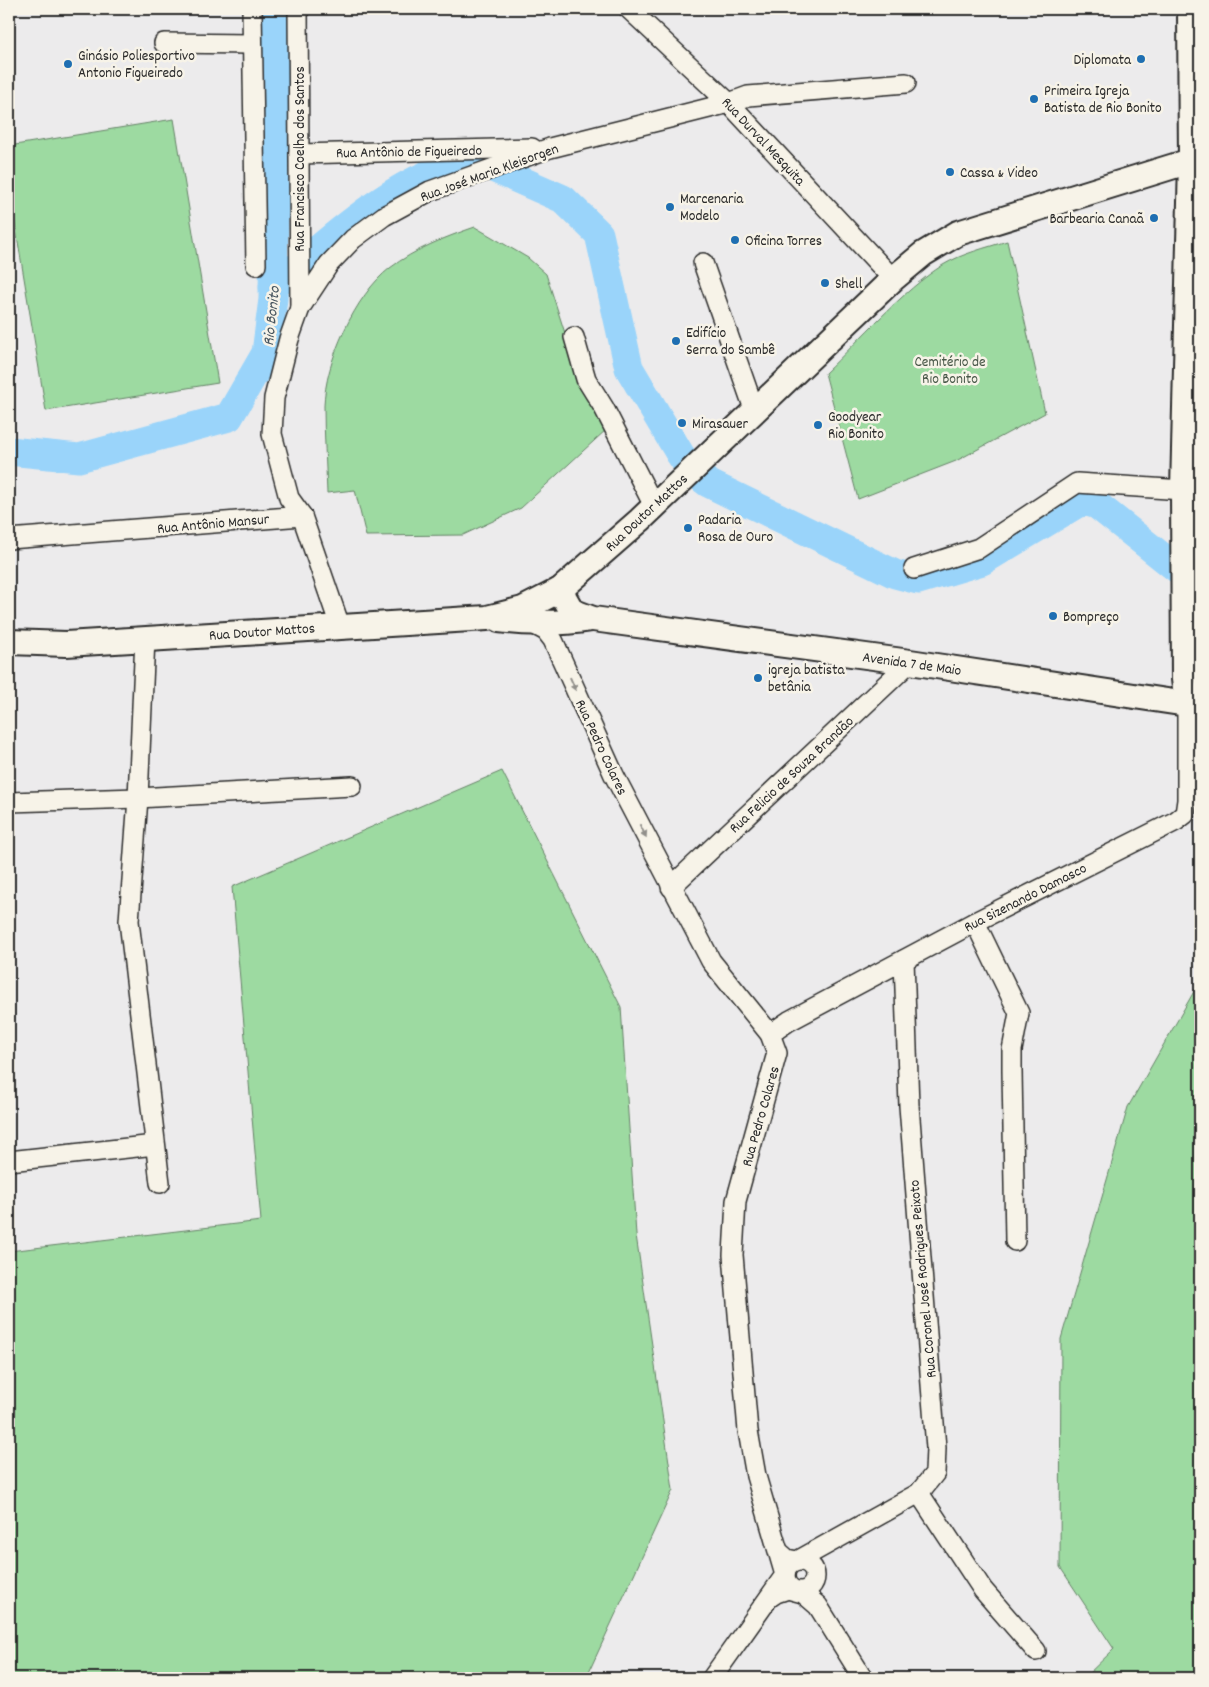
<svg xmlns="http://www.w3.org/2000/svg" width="1209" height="1687" font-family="Dekko,sans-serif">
  <rect width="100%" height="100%" fill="#ecebec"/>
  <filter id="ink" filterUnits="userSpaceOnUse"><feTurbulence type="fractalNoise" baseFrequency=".02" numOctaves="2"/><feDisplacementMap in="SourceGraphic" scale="10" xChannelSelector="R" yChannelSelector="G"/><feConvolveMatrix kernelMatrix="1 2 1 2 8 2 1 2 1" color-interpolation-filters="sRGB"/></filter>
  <g filter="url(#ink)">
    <g fill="#9ddaa1" stroke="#648266">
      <polygon points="174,119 218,383 46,411 9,187 9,146"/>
      <path d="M475,227L528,258L546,274L580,380L607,429L521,508L463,535L366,536L355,490L327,493C326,464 324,435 324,406C325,362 355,295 390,268C415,249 446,237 475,227Z"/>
      <path d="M1007,241L1045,413L956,461L858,499L825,373C860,340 903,290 943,265C963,253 986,248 1007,241Z"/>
      <polygon points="502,771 621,1007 636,1235 673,1490 586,1678 9,1678 9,1251 261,1221 232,887"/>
      <polygon points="1200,981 1200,1678 1084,1678 1114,1649 1060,1567 1061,1339 1128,1107"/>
    </g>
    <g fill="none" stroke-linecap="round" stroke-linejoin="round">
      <g stroke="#9ad4fa" stroke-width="29">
        <path d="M273,287C322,248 421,151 486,165L563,199L599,234L629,368L680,454L691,470L708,483L895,574L918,580L982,561L1078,503L1088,502L1097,505L1200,587"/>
        <polyline points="9,451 79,458 229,417 266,353 273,299 276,9"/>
      </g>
      <g stroke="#2b2b2b" stroke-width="22">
        <g id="minor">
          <polyline points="252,9 256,265"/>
          <polyline points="298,9 300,308"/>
          <polyline points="629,9 729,103 893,279"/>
          <polyline points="164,43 251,44"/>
          <polyline points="299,154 532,148"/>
          <polyline points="703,263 754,409"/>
          <polyline points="574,337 586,379 604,408 654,506"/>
          <polyline points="9,539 302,516"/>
          <polyline points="914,569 979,548 1077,483 1183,490"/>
          <polyline points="533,624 546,631 553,640 614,775 711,961 770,1034 777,1053 736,1201 733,1255 748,1431 756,1476 785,1575 712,1678"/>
          <polyline points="340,626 302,516 289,498 272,434 274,398 289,339 300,308 329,264 353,239 384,216 430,191 550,148 729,103 748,96 906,83"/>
          <polyline points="145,638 138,798 129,921 160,1183"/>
          <polyline points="9,802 138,798 352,786"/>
          <polyline points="671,887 910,662"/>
          <polyline points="975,922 1019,1013 1012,1050 1012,1071 1015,1241"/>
          <polyline points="770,1034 789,1021 975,922 1176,821 1185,814 1187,800 1187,704"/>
          <polyline points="9,1161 155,1145"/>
          <polyline points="919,1493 983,1590 1036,1651"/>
          <polyline points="779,1552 787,1559 797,1561 919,1493 935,1473 936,1448 909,1106 904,960"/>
          <circle cx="800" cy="1576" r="15"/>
          <polyline points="770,1597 776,1593 788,1589 803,1593 818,1606 863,1678"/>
        </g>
      </g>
      <g stroke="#2b2b2b" stroke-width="28">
        <g id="major">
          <polyline points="560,590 572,611 593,619 910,662 1200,706"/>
          <path d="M499,620C531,624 560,624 592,619"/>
          <polyline points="9,642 66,644 487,618 523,609 560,590 640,520 893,279 923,254 958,233 1200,158"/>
          <polyline points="1187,704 1184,679 1183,490 1191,161 1190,9"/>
        </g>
      </g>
      <use href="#minor" stroke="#f7f3e8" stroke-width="19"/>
      <use href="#major" stroke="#f7f3e8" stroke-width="24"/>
    </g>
    <defs><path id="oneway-solid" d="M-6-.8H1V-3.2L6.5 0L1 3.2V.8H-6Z" transform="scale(1.25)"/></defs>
    <g fill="#918f8a">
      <use href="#oneway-solid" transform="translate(573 684) rotate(66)"/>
      <use href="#oneway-solid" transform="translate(643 831) rotate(63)"/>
    </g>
  </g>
  <g fill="#1f6fb2" stroke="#f7f3e8" stroke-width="2">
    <circle cx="1141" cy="59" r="5"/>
    <circle cx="68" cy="64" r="5"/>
    <circle cx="1034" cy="99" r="5"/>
    <circle cx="950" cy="172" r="5"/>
    <circle cx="670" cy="207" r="5"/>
    <circle cx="1154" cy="218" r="5"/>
    <circle cx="735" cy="240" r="5"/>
    <circle cx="825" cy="283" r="5"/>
    <circle cx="676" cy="341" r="5"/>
    <circle cx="682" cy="423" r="5"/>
    <circle cx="818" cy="425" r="5"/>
    <circle cx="688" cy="528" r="5"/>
    <circle cx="1053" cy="616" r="5"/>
    <circle cx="758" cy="678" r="5"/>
  </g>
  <g text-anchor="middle" stroke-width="5" stroke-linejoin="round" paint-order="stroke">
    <g font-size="15" fill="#2b2b2b" stroke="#f7f3e8" text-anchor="start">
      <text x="78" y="60">Ginásio Poliesportivo<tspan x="78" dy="17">Antonio Figueiredo</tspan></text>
      <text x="1131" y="64" text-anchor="end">Diplomata</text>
      <text x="1044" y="95">Primeira Igreja<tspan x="1044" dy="17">Batista de Rio Bonito</tspan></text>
      <text x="960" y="177">Cassa &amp; Video</text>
      <text x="680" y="203">Marcenaria<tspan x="680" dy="17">Modelo</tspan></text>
      <text x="1144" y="223" text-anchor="end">Barbearia Canaã</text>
      <text x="745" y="245">Oficina Torres</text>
      <text x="835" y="288">Shell</text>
      <text x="686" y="337">Edifício<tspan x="686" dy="17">Serra do Sambê</tspan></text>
      <text x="828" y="421">Goodyear<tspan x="828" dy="17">Rio Bonito</tspan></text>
      <text x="692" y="428">Mirasauer</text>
      <text x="698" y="524">Padaria<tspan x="698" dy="17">Rosa de Ouro</tspan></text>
      <text x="1063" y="621">Bompreço</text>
      <text x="768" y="674">igreja batista<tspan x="768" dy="17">betânia</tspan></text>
    </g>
    <g font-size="15" fill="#2b2b2b" stroke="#f7f3e8">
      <text transform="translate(764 141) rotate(47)" y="5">Rua Durval Mesquita</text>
      <text transform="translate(409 151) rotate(-1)" y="5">Rua Antônio de Figueiredo</text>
      <text transform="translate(299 159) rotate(-90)" y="5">Rua Francisco Coelho dos Santos</text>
      <text transform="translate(489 172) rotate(-20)" y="5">Rua José Maria Kleisorgen</text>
      <text transform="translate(646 512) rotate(-43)" y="5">Rua Doutor Mattos</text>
      <text transform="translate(213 523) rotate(-5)" y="5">Rua Antônio Mansur</text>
      <text transform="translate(262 631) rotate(-4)" y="5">Rua Doutor Mattos</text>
      <text transform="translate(912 663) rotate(8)" y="5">Avenida 7 de Maio</text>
      <text transform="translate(602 747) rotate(65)" y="5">Rua Pedro Colares</text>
      <text transform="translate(791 774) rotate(-43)" y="5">Rua Felicio de Souza Brandão</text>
      <text transform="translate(1025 897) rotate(-27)" y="5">Rua Sizenando Damasco</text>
      <text transform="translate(760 1116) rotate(-74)" y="5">Rua Pedro Colares</text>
      <text transform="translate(922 1279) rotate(-95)" y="5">Rua Coronel José Rodrigues Peixoto</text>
    </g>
    <g font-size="15" fill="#485748" stroke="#f7f3e8">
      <text x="950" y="366">Cemitério de<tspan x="950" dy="17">Rio Bonito</tspan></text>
    </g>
    <g font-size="16" font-style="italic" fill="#47555f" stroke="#f7f3e8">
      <text transform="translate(270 316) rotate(-84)" y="6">Rio Bonito</text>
    </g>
  </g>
  <rect width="1209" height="1687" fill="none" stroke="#f7f3e8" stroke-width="30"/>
  <rect x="15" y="15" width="1179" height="1657" fill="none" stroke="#2b2b2b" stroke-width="2" filter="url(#ink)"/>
</svg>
